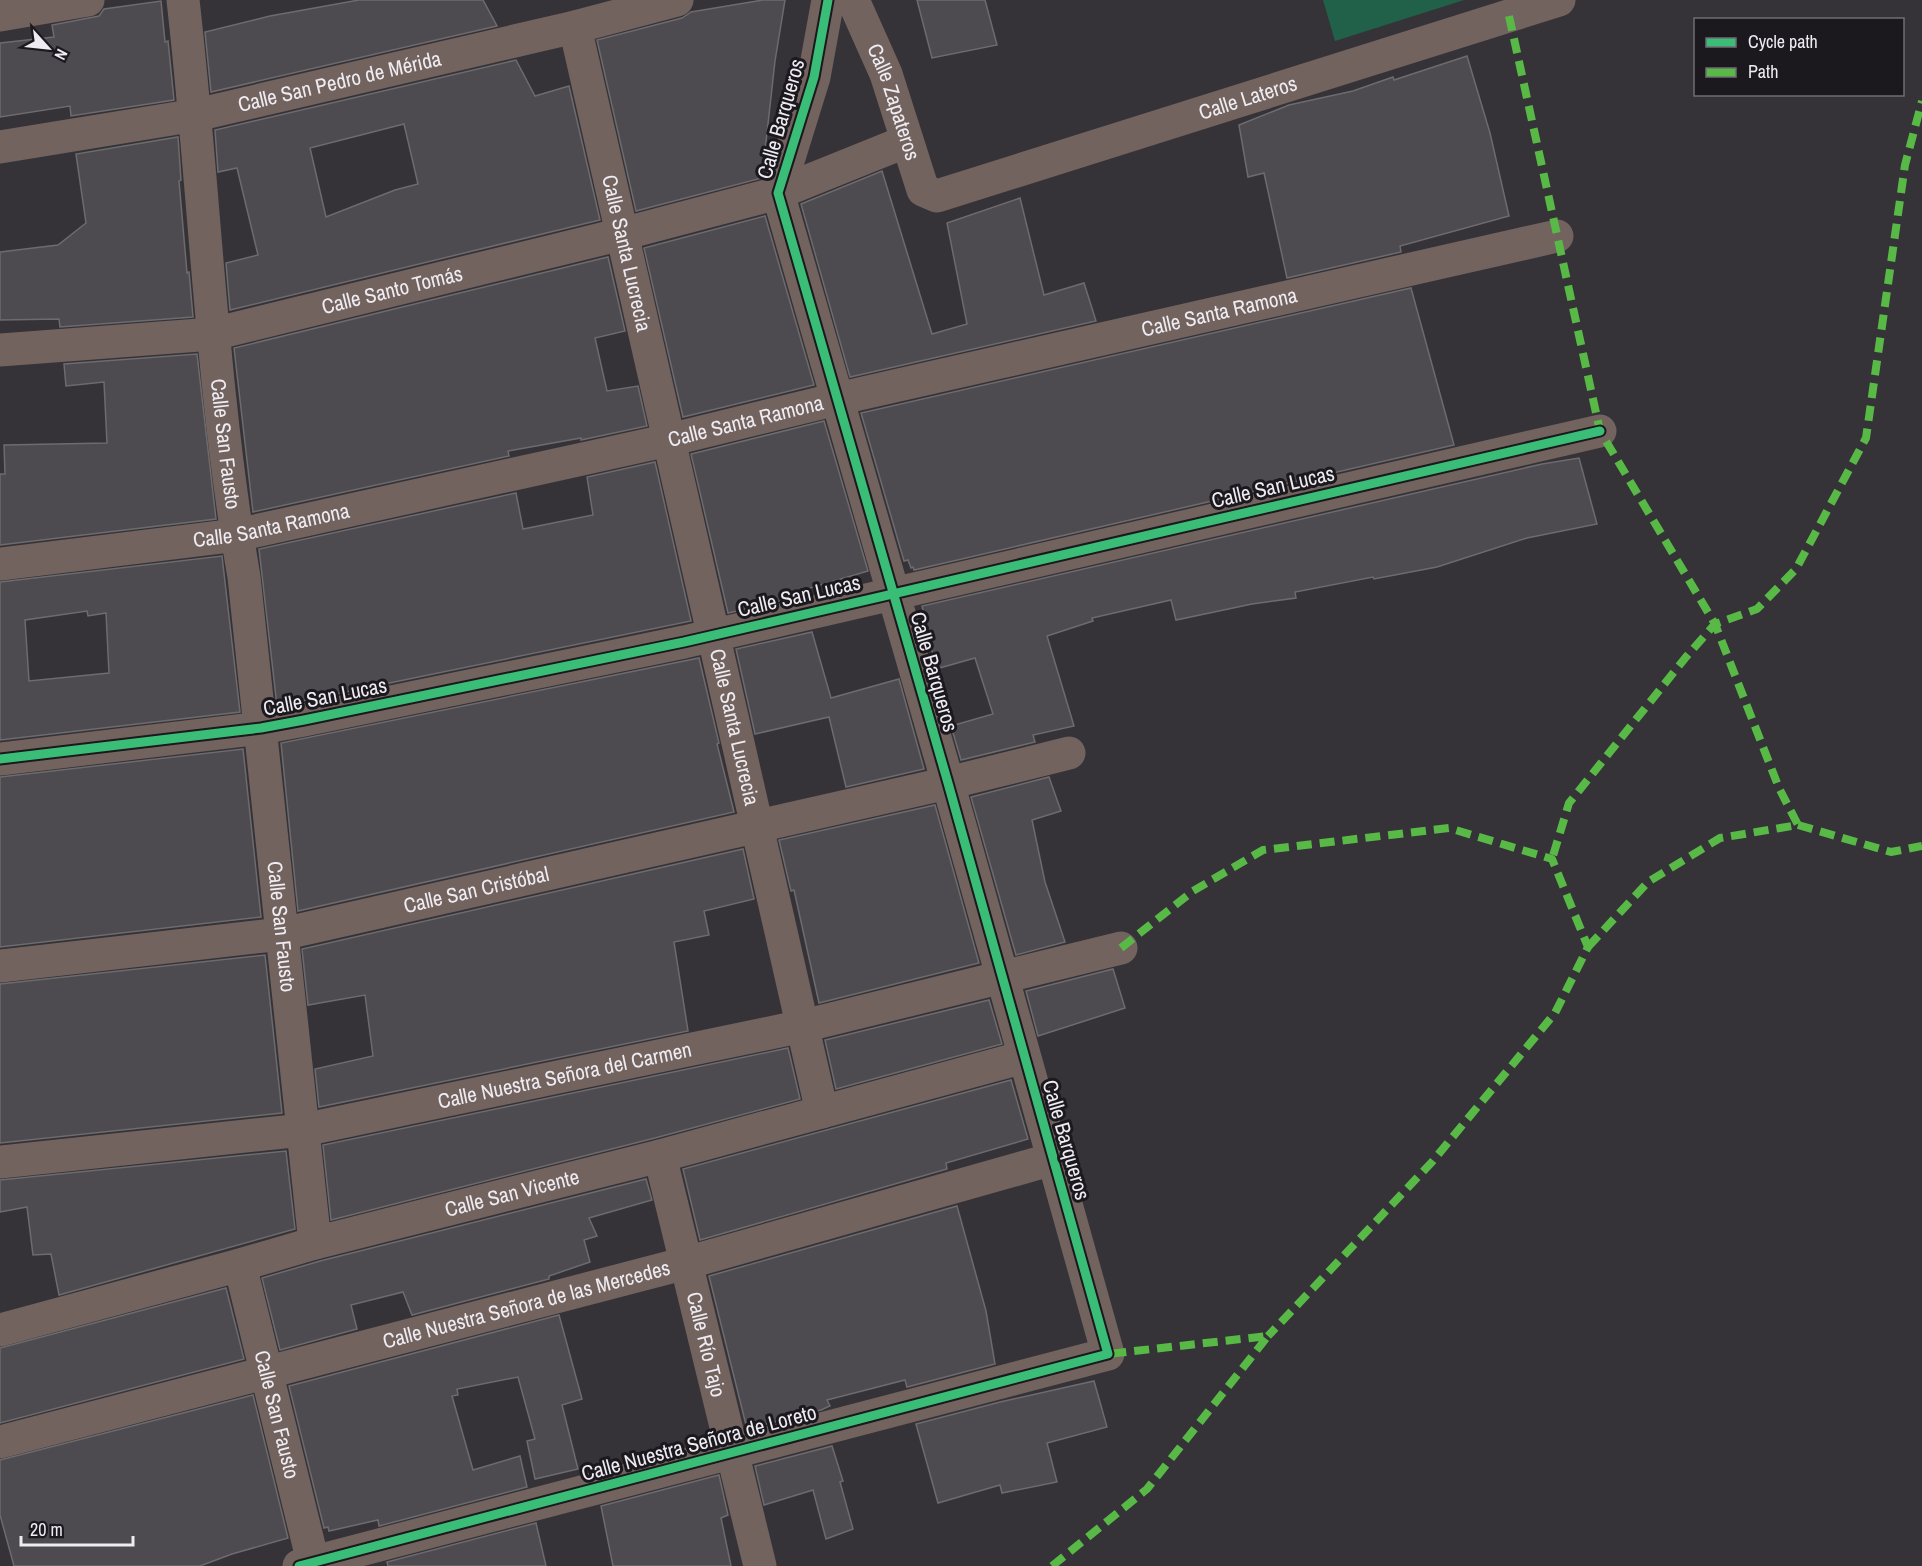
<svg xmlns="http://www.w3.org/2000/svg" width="1922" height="1566" font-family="'Archivo Narrow',sans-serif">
  <rect width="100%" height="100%" fill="#353338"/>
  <polygon fill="#226149" points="1323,0 1464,0 1335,41"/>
  <g fill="#4d4b4f" stroke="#6d6b6e" stroke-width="1.5" fill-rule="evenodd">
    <polygon points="359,0 483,0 497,26 211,92 205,32 270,16"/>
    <polygon points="763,0 785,0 775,61 762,178 636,211 597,40 682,18 691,12"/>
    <polygon points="917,0 985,0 997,45 932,58"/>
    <polygon points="161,1 165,42 168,41 174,100 71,116 70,106 0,117 0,43 54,37 52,25 99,16 104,9"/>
    <polygon points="1467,56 1490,133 1509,216 1400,246 1401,252 1287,278 1264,173 1248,177 1239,125 1289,105 1353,91 1393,77 1394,80"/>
    <path d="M516,60L535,96L569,86L600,220L230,310L226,263L258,255L237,168L218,172L215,130ZM404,124L418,184L395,190L326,217L310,148Z"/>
    <polygon points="178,137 181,180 179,181 187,273 189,272 193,317 60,327 59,319 0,320 0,252 58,245 86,223 76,154"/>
    <polygon points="882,171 932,334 967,324 947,223 1020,198 1044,295 1084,283 1096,321 850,377 801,204"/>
    <polygon points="765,216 814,385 683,417 644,248"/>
    <polygon points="608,257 625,331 595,338 607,391 638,386 647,426 581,440 581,438 508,451 509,456 253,512 234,348"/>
    <polygon points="1411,288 1454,445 914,570 913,567 911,568 908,560 904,561 861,413"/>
    <polygon points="197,354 216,519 0,545 0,474 5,474 4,445 107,443 104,382 66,386 64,364"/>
    <polygon points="824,421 868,571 800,591 802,596 728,613 691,454"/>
    <polygon points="1579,458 1597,524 1527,538 1437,567 1374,579 1373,577 1295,592 1296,598 1252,604 1176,620 1171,600 1092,618 1093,621 1047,636 1074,726 1033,735 1035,742 961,760 951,726 993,714 975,658 936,669 922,606 1542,464"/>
    <polygon points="655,462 691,621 277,706 259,549 516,493 523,529 593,515 587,477"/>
    <path d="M222,556L240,712L0,740V582ZM87,611L88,616L106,613L109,673L29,681L25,620Z"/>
    <polygon points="812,632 831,698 899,679 924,769 846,787 829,717 755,734 736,649"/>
    <polygon points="699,658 719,743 717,744 734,812 298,911 281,743"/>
    <polygon points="243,749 261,917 0,947 0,777"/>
    <polygon points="1049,777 1061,811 1032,820 1045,882 1065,942 1016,955 971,797"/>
    <polygon points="935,805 979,963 819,1003 794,890 791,891 779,840"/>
    <polygon points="743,849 754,899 704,911 709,935 674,942 688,1031 319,1107 315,1069 373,1056 365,995 308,1005 302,949"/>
    <polygon points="265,955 282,1113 0,1143 0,984"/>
    <polygon points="1113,969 1125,1008 1038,1036 1026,991"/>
    <polygon points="989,1000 1002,1044 836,1089 825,1040"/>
    <polygon points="788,1048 800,1099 655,1138 331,1220 323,1145"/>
    <polygon points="1011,1080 1028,1139 946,1163 947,1169 700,1240 683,1169"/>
    <polygon points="286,1151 295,1229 59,1295 51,1254 33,1255 27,1207 0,1212 0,1180"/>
    <polygon points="646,1179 652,1200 589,1218 597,1236 584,1240 590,1262 549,1276 549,1279 412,1315 403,1292 351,1305 357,1329 280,1350 262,1278 320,1261"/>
    <polygon points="957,1206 986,1311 995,1364 907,1387 905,1380 827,1400 830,1406 821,1410 747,1429 709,1276"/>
    <polygon points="226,1288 244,1359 0,1423 0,1348"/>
    <polygon points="559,1315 582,1399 562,1405 578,1469 535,1479 527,1441 535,1439 518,1377 457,1389 458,1395 452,1396 473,1470 520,1456 527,1487 379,1526 378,1520 329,1531 328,1527 324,1528 289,1386"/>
    <polygon points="1094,1381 1107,1427 1047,1443 1057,1482 1002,1493 1000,1485 938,1503 916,1424 1000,1402"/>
    <polygon points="253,1395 288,1538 232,1554 200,1566 14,1566 0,1515 0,1460"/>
    <polygon points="832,1446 843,1481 840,1482 853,1529 826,1539 813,1490 764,1505 755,1466"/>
    <polygon points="719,1475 728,1515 721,1518 731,1566 613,1566 601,1506"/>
    <polygon points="536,1523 546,1566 388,1566 387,1562"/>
  </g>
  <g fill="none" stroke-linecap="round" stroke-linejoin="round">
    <g stroke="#72635f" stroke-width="33">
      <path id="s1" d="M183,0C205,192 211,386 244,577L315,1243"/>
      <path id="s2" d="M853,0L886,74L923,190L937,196L1559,0"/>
      <polyline points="0,15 88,0"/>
      <path id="s3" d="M575,27L822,1112"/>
      <path id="s4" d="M0,147L196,115L575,27L677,0"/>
      <path id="s5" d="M0,350L213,334L622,234L778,193L907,141"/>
      <path id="s6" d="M0,564L237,535L669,440L837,399L1557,236"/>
      <polyline points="0,759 261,728 304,720 684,642 1600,431"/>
      <path id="s7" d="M0,966L282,934L948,783L1069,753"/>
      <path id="s8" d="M660,1156L760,1566"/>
      <path id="s9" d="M0,1162L303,1130L803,1026L1121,948"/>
      <path id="s10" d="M240,1265L314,1566"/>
      <path id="s11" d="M0,1330L240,1265L315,1243L660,1156L1024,1057"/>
      <path id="s12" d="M0,1442L686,1263L1053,1159"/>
      <polyline points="299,1566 1108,1354 948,783 778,193 814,77 828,0"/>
    </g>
    <g stroke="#58b947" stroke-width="8" stroke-dasharray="15 8" stroke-linecap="butt">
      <polyline points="1509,16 1600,431 1715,624 1686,657 1569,803 1552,859"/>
      <polyline points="1798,825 1891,852 1922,846"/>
      <polyline points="1588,947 1648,882 1720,838 1798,825 1779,788 1715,624 1757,609 1796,569 1866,438 1905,165 1922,101"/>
      <polyline points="1121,948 1193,891 1263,850 1449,828 1552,859 1588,947 1555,1013 1432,1162 1268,1336"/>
      <polyline points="1052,1566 1147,1489 1268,1336 1108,1354"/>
    </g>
    <g stroke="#1b191e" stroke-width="13">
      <g id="cycleway">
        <polyline points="0,759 261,728 304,720 684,642 1600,431"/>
        <polyline points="299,1566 1108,1354 948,783 778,193 814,77 828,0"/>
      </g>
    </g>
    <use href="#cycleway" stroke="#3abd76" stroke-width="9"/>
  </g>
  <g text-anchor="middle" stroke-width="6" stroke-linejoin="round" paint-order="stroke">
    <g font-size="21" fill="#eeecf2" stroke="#1b191e">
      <text dy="7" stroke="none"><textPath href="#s4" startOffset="346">Calle San Pedro de Mérida</textPath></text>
      <text dy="7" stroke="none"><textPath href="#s2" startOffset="544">Calle Lateros</textPath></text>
      <text dy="7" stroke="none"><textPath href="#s2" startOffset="110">Calle Zapateros</textPath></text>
      <text transform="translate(781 119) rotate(-74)" y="7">Calle Barqueros</text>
      <text dy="7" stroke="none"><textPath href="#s3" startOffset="232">Calle Santa Lucrecia</textPath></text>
      <text dy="7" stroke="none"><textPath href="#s5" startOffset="398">Calle Santo Tomás</textPath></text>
      <text dy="7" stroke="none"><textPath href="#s6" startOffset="1246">Calle Santa Ramona</textPath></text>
      <text dy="7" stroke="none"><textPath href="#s6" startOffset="760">Calle Santa Ramona</textPath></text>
      <text dy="7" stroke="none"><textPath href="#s1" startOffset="446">Calle San Fausto</textPath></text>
      <text transform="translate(1273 487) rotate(-13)" y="7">Calle San Lucas</text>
      <text dy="7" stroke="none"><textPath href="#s6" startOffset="274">Calle Santa Ramona</textPath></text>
      <text transform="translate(799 596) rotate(-13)" y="7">Calle San Lucas</text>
      <text transform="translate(934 672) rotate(74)" y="7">Calle Barqueros</text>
      <text transform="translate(325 697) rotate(-11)" y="7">Calle San Lucas</text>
      <text dy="7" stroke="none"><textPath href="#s3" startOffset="718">Calle Santa Lucrecia</textPath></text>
      <text dy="7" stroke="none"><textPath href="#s7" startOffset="483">Calle San Cristóbal</textPath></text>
      <text dy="7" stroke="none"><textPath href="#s1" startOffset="932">Calle San Fausto</textPath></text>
      <text dy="7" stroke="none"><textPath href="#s9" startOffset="572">Calle Nuestra Señora del Carmen</textPath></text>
      <text transform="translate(1066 1140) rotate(74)" y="7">Calle Barqueros</text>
      <text dy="7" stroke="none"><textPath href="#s11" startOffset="530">Calle San Vicente</textPath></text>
      <text dy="7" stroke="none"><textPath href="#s12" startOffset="544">Calle Nuestra Señora de las Mercedes</textPath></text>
      <text dy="7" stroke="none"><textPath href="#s8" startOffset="194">Calle Río Tajo</textPath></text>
      <text dy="7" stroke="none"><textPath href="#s10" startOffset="154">Calle San Fausto</textPath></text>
      <text transform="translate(699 1443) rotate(-15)" y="7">Calle Nuestra Señora de Loreto</text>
    </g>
  </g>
  <rect x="1694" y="18" width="210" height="78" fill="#1b191e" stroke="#6f6d73" stroke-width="1.5"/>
  <rect x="1706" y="38" width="30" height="9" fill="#3abd76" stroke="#6f6d73" stroke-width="1.5"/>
  <text x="1748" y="48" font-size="18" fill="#eeecf2">Cycle path</text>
  <rect x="1706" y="68" width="30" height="9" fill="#58b947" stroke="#6f6d73" stroke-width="1.5"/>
  <text x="1748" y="78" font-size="18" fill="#eeecf2">Path</text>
  <g transform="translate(48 48) rotate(117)" stroke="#1b191e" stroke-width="4.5" paint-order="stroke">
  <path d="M0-4.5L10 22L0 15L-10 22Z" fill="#eeecf2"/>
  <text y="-9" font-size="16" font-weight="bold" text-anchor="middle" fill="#eeecf2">N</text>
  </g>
  <path d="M21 1536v9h112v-9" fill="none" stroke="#eeecf2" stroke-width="3"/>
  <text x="30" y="1536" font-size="18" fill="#eeecf2" stroke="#1b191e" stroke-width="4.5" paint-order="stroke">20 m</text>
</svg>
